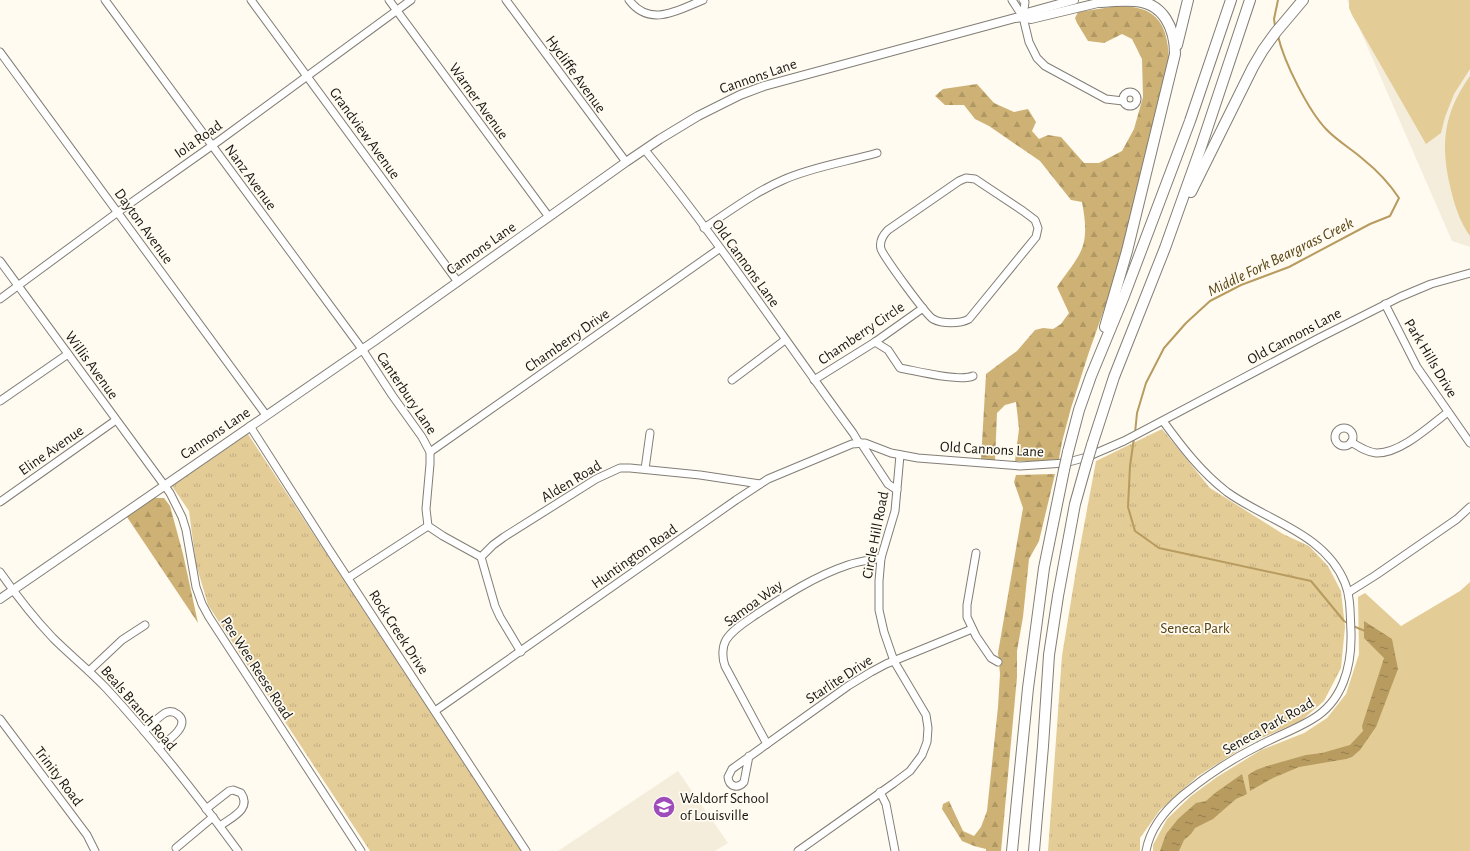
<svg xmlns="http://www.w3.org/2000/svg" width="1470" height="851" font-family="'Alegreya Sans',sans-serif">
  <defs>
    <pattern id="forest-firs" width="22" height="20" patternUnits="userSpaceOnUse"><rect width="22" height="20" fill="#ceb275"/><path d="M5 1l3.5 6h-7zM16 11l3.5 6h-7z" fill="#b09864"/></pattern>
    <pattern id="park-tufts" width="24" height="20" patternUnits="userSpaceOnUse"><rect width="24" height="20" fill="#e4cc97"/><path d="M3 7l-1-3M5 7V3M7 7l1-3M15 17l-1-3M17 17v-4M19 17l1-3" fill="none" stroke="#c3ae81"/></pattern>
    <pattern id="water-ripples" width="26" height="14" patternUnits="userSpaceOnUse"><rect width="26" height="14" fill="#b79b5f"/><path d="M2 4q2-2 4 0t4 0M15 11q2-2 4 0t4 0" fill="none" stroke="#947d4d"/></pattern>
  </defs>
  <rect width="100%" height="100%" fill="#fffbf1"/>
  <g fill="#f5eddc">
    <polygon points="1347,0 1470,0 1470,247 1452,241"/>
    <polygon points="678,771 728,843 715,851 558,851"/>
  </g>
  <g fill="#e4cc97">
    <polygon points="1349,0 1470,0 1470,69 1454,94 1445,117 1441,133 1426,144 1352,15 1349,8"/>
    <path d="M1470,76V236C1460,222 1455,207 1451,190C1440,145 1443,114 1470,76Z"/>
    <polygon points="1470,582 1470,851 1153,851 1153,845 1167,819 1191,796 1217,777 1261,750 1304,733 1327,718 1346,694 1359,654 1358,597 1365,593 1401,626 1460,591"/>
  </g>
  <g fill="url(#forest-firs)">
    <path d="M1118,6C1155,6 1167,21 1169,58L1114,281L1089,352L1071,408L1062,442L1059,459L1041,461H1015L1019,429L1016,402L1005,405L997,413L995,461L981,460L986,374L1010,356L1017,351L1035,330L1043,328L1053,329L1061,324L1069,313L1057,287C1064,276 1074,265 1080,253C1088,238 1085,218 1082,202L1071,200L1040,161L989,126L975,119L964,105H945L935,96L943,89L977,84L994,103L1014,112L1028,109L1036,122L1032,131L1039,139L1048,135L1061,137L1084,163H1099L1122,151L1134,129L1143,97L1142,59L1132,39L1122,34L1104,43L1088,41L1077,23L1075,18L1078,12Z"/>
    <polygon points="1055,474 1039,541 1029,559 1023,617 1017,651 1017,677 1001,851 986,851 986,849 974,846 962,841 942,809 943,804 949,801 963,831 974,836 981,827 987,811 998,707 1000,674 998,653 1023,508 1014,482 1016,475"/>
    <polygon points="154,498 164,498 170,506 183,554 198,623 127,517"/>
  </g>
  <g fill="url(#park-tufts)">
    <polygon points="1162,429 1210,488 1283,534 1309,546 1328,566 1341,591 1345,627 1341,668 1324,701 1301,721 1252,742 1198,776 1160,810 1140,838 1140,851 1048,851 1062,656 1078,558 1096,461"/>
    <polygon points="248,434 521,851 370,851 208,605 196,564 189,511 172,486"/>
  </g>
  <g fill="url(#water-ripples)">
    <polygon points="1364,621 1392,639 1398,669 1376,727 1360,750 1352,757 1346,759 1299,767 1273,778 1250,791 1248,775 1256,770 1267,766 1306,755 1322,753 1350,745 1363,731 1362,726 1384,658 1364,638"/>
    <polygon points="1242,774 1247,794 1236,799 1213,819 1195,828 1191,834 1184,840 1179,851 1160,851 1166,834 1178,819 1196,803 1206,801 1215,793"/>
  </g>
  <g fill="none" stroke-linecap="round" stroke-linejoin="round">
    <g stroke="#b79b5f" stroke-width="2">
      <polyline points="1275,26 1274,19 1278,0"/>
      <path d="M1135,433L1137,413L1146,383L1164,348L1186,323L1210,301L1241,285L1289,267L1370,224L1390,216L1399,198C1389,183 1379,172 1364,160C1352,149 1337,141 1326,129C1308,110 1284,62 1278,36"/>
      <polyline points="1134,438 1130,466 1128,507 1135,531 1159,548 1311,581 1344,621 1349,624"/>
      <polyline points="1353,626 1365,631"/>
    </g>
    <g stroke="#827e76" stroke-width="9">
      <g id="minor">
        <polyline points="105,0 362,349 392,395 422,437 430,452 430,464 426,509 428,526 443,536 481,557 495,606 500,617 521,652"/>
        <polyline points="251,0 458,282"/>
        <polyline points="389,0 549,217"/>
        <polyline points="506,0 626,162"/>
        <path d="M629,0C650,28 678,10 703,0"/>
        <polyline points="1012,0 1023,17"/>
        <polyline points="1023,0 1025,2 1023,17 1029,42 1037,58 1045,66 1106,99 1123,101"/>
        <polyline points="0,52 266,415"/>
        <circle cx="1130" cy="99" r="7"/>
        <path d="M645,150C719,241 784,339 853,433L859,443"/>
        <path d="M966,178L975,179L1023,211L1035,220L1038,228L1036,237L969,319C960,324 942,324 933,319C926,315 884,257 881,249C879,241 883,235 888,230L959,181Z"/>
        <path d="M704,228C730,211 755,192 783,180C812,167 846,162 877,153"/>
        <polyline points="0,261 170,493 182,517 186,530 196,587 202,604 209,617 361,851"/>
        <polyline points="0,299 118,212 220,140 411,0"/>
        <polyline points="1385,304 1417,367 1470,443"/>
        <path d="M875,342L888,350L900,368C917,371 959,382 973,376"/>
        <polyline points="732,380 785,340"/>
        <polyline points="814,380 875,342 923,308"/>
        <polyline points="0,401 68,354"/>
        <polyline points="250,426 328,548 526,851"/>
        <circle cx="1344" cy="437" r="9"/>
        <path d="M1351,442C1359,447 1367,452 1376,453C1400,454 1430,426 1448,412"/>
        <polyline points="861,443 888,484 897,490"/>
        <polyline points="430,452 719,249"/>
        <polyline points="645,469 650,433"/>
        <polyline points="0,502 116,420"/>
        <polyline points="976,553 967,605 967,617 976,636 991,658 998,662"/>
        <polyline points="481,557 493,545 504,537 596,479 620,468 630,468 700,475 760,484"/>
        <path d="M0,572C16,595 33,617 53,638C70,655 89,670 106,688C153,739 197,795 238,851"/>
        <polyline points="348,578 428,526"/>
        <polyline points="1349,592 1376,575 1457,519 1470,507"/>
        <polyline points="89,671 122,640 145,625"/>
        <polyline points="435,711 736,500 768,479 852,444 865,443 891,453 918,458 1020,466 1065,463 1087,457 1124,441 1319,338 1400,297 1431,284 1470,273"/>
        <polyline points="0,719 87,835 95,851"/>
        <path d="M144,731C150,726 157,718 165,713C169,711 173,711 177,714C193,725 166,742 158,748"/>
        <path d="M767,744L725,666C722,658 722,647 726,640C733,629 747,621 757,614C786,595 815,576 848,565C859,561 871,560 881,558"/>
        <path d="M749,756L744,782C738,789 729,787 728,777L732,769L848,686L871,672L886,664L972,629"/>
        <polyline points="880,792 886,804 895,851"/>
        <path d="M206,809L229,791L233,790L241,793C252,809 232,817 220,826"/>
        <polyline points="176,848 213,817"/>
        <polyline points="798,851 894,783 910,771 922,755 927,742 928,728 926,715 894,661 884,632 879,610 879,581 881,558 895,511 900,455"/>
        <path d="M1146,851C1150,828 1165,810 1183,795C1206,776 1232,759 1258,746C1275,737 1294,730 1311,720C1343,702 1352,666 1351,632C1350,615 1351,598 1345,583C1325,533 1267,521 1227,492C1201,472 1182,447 1163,421"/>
      </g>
    </g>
    <g stroke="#827e76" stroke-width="10">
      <g id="major">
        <polyline points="1023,17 1030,12 1074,0"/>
        <polyline points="0,599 376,340 626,162 660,139 698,116 740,95 764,86 1015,18 1023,17 1031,19 1106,1"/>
      </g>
    </g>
    <g stroke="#827e76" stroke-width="12">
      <g id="highway">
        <path d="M1101,2C1112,1 1124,0 1135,1C1164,3 1175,29 1175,54L1127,251L1105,327"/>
        <polyline points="1177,45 1188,0"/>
        <polyline points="1191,192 1253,67 1263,50 1276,32 1303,0"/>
        <polyline points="1092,445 1114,377 1165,248 1201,147 1250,0"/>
        <polyline points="1068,452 1079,410 1091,376 1124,296 1190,121 1231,0"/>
        <polyline points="1012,851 1028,688 1044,568 1064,470"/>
        <polyline points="1034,851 1043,746 1049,655 1058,596 1075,504 1086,465"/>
      </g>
    </g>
    <use href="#minor" stroke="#fff" stroke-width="7"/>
    <use href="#major" stroke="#fff" stroke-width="8"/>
    <use href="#highway" stroke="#fff" stroke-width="10"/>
    <g stroke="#827e76" stroke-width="12" stroke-linecap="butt">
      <g id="highway-bridge">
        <polyline points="1086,465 1092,445"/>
        <polyline points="1064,470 1068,452"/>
      </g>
    </g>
    <use href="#highway-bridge" stroke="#fff" stroke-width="10"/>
  </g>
  <defs>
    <g id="school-disc" transform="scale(1.15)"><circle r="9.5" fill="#9f4cbb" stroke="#fffbf1"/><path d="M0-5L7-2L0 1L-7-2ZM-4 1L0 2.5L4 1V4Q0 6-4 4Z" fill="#fff"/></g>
  </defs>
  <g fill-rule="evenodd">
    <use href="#school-disc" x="664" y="807"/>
  </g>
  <g text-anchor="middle" stroke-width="3.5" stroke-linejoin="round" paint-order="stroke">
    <g font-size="15" fill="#161511" stroke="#fffbf1">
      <text transform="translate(576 74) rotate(54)" y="5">Hycliffe Avenue</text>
      <text transform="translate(758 76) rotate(-19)" y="5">Cannons Lane</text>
      <text transform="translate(479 101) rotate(54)" y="5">Warner Avenue</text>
      <text transform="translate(365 133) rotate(54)" y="5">Grandview Avenue</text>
      <text transform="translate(198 139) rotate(-35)" y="5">Iola Road</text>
      <text transform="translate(251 177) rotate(54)" y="5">Nanz Avenue</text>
      <text transform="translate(144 226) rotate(54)" y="5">Dayton Avenue</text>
      <text transform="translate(481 248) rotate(-35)" y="5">Cannons Lane</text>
      <text transform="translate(746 263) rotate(54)" y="5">Old Cannons Lane</text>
      <text transform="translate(861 333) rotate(-34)" y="5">Chamberry Circle</text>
      <text transform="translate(1294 336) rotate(-28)" y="5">Old Cannons Lane</text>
      <text transform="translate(567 340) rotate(-35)" y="5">Chamberry Drive</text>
      <text transform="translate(1431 358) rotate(59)" y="5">Park Hills Drive</text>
      <text transform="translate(92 365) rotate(54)" y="5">Willis Avenue</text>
      <text transform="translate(407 393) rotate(56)" y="5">Canterbury Lane</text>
      <text transform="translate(215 433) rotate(-34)" y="5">Cannons Lane</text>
      <text transform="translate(992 449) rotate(3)" y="5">Old Cannons Lane</text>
      <text transform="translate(51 450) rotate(-35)" y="5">Eline Avenue</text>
      <text transform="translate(571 481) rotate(-31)" y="5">Alden Road</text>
      <text transform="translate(875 535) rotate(-79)" y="5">Circle Hill Road</text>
      <text transform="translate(634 556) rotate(-35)" y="5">Huntington Road</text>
      <text transform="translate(753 603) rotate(-36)" y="5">Samoa Way</text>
      <text transform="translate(399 632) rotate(57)" y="5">Rock Creek Drive</text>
      <text transform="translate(257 668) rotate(57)" y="5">Pee Wee Reese Road</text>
      <text transform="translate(839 679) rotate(-33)" y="5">Starlite Drive</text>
      <text transform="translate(139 708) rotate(49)" y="5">Beals Branch Road</text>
      <text transform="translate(1268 726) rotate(-29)" y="5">Seneca Park Road</text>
      <text transform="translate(59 776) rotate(53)" y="5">Trinity Road</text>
    </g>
    <g font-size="15" fill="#554111" stroke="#fffbf1">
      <text x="1195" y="633">Seneca Park</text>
    </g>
    <g font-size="15" fill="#161511" stroke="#fffbf1" text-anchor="start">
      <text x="680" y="803">Waldorf School<tspan x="680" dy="17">of Louisville</tspan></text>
    </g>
    <g font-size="16" font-style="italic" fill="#5a4617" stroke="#fffbf1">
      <text transform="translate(1280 256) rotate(-26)" y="6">Middle Fork Beargrass Creek</text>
    </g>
  </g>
</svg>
